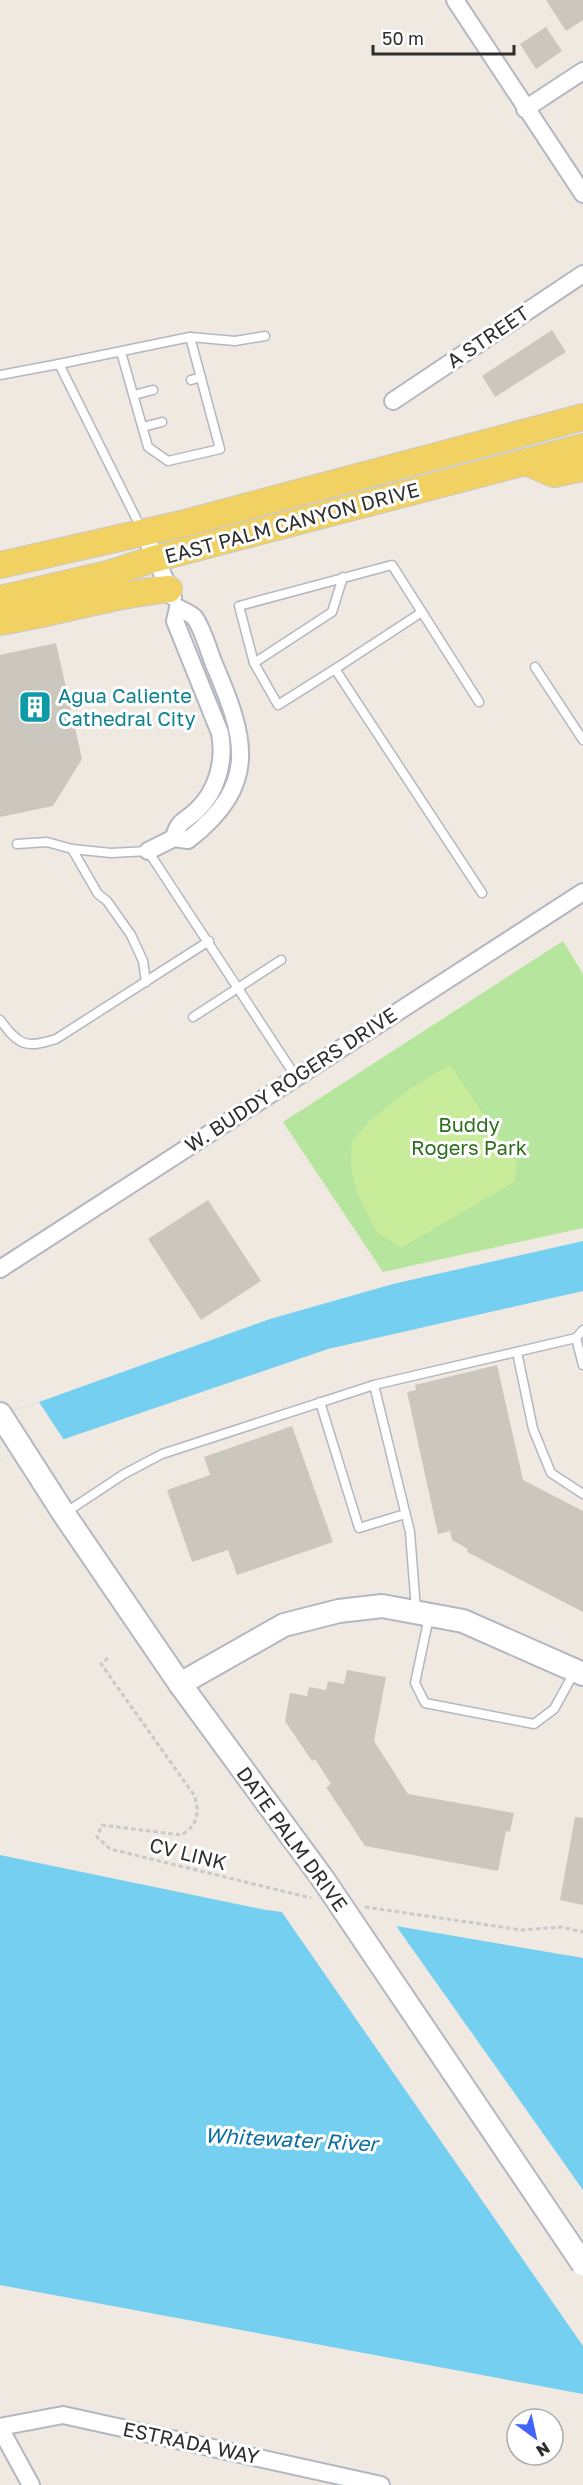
<svg xmlns="http://www.w3.org/2000/svg" width="583" height="2485" font-family="'Golos Text',sans-serif">
  <rect width="100%" height="100%" fill="#efe9e1"/>
  <polygon fill="#b6e59e" points="563,941 583,974 583,1228 383,1272 283,1122"/>
  <polygon fill="#c9ec9a" points="450,1065 517,1164 514,1182 401,1248 377,1232 357,1192 351,1168 352,1142 370,1120 410,1089"/>
  <g fill="#75cff0">
    <polygon points="583,1241 583,1291 328,1349 0,1461 0,1416 270,1319 393,1284"/>
    <polygon points="0,1855 266,1910 396,1926 583,1958 583,2394 0,2285"/>
  </g>
  <g fill="#efe9e1">
    <polygon points="39,1402 64,1440 0,1461 0,1416"/>
    <polygon points="279,1908 394,1923 583,2190 583,2346"/>
  </g>
  <g fill="#cbc7bf">
    <polygon points="546,0 583,0 583,20 566,31"/>
    <polygon points="546,27 562,51 536,69 520,44"/>
    <polygon points="552,330 566,352 495,397 482,376"/>
    <polygon points="56,643 82,759 53,806 0,817 0,655"/>
    <polygon points="208,1200 261,1281 201,1320 148,1239"/>
    <polygon points="497,1365 523,1480 583,1511 583,1612 467,1552 468,1549 452,1540 450,1531 438,1534 407,1392 416,1390 415,1385"/>
    <polygon points="292,1426 333,1542 237,1575 228,1550 192,1562 167,1490 210,1475 204,1457"/>
    <polygon points="347,1670 386,1677 374,1741 408,1794 514,1813 510,1832 506,1831 498,1871 365,1846 326,1787 331,1784 315,1759 312,1761 285,1721 290,1693 307,1696 309,1687 326,1690 328,1681 344,1684"/>
    <polygon points="575,1817 583,1818 583,1905 560,1900"/>
  </g>
  <g fill="none" stroke-linecap="round" stroke-linejoin="round">
    <g stroke="#b4b7c1" stroke-width="11">
      <g id="lane">
        <polyline points="190,337 235,341 265,336"/>
        <polyline points="59,364 190,337 220,449 168,461 148,447 121,352"/>
        <polyline points="0,375 59,364 142,530"/>
        <polyline points="191,380 201,377"/>
        <polyline points="134,395 153,390"/>
        <polyline points="143,427 162,422"/>
        <polyline points="254,663 332,612 343,577"/>
        <polyline points="535,667 583,740"/>
        <polyline points="335,669 422,612"/>
        <polyline points="479,702 392,565 239,606 254,663 278,705 335,669 482,893"/>
        <polyline points="17,844 47,842 72,849 111,853 148,851 296,1077"/>
        <polyline points="72,849 98,894 107,901 131,935 143,961 146,982"/>
        <polyline points="193,1017 281,960"/>
        <path d="M0,1020C19,1045 25,1049 56,1039L209,941"/>
        <polyline points="583,1330 576,1338 583,1365"/>
        <polyline points="517,1352 533,1429 551,1473 583,1494"/>
        <polyline points="374,1385 576,1338"/>
        <polyline points="320,1402 359,1528 405,1514"/>
        <polyline points="65,1513 124,1474 162,1454 374,1385 410,1532 416,1610"/>
        <polyline points="429,1617 415,1683 425,1703 534,1724 554,1709 575,1671"/>
      </g>
    </g>
    <g stroke="#b4b7c1" stroke-width="20">
      <g id="street">
        <polyline points="455,0 583,194"/>
        <polyline points="525,109 583,71"/>
        <polyline points="393,401 583,274"/>
        <polyline points="144,533 173,597"/>
        <path d="M174,838C178,820 185,822 197,810C218,790 225,760 220,733L175,621L178,608"/>
        <path d="M148,851L174,838L188,840C260,784 246,739 214,664C209,652 202,626 194,617C190,613 182,610 178,608"/>
        <polyline points="0,1269 583,892"/>
        <polyline points="0,2427 63,2415 381,2485"/>
        <polyline points="0,2428 31,2485"/>
      </g>
    </g>
    <g stroke="#b4b7c1" stroke-width="26">
      <g id="secondary">
        <polyline points="0,1414 64,1514 180,1684 323,1879"/>
        <polyline points="180,1684 284,1625 339,1611 382,1606 463,1621 583,1674"/>
      </g>
    </g>
    <g stroke="#c9c9c9" stroke-width="28">
      <g id="primary">
        <polyline points="526,462 554,474 583,468"/>
        <polyline points="0,565 181,524 583,417"/>
        <polyline points="0,599 108,574 154,559 583,447"/>
        <path d="M0,622C58,613 110,595 169,589"/>
      </g>
    </g>
    <g stroke="#c9c9c9" stroke-width="3" stroke-dasharray="4.5 3" stroke-linecap="butt">
      <path d="M108,1658L101,1664L194,1795C200,1812 198,1826 181,1835L102,1825L97,1837L110,1849L311,1898"/>
      <polyline points="365,1907 522,1930 561,1927 583,1932"/>
    </g>
    <use href="#lane" stroke="#fff" stroke-width="8"/>
    <use href="#street" stroke="#fff" stroke-width="16"/>
    <use href="#secondary" stroke="#fff" stroke-width="22"/>
    <use href="#primary" stroke="#f2d163" stroke-width="26"/>
    <g stroke="#b4b7c1" stroke-width="26" stroke-linecap="butt">
      <polyline id="secondary-bridge" points="323,1879 583,2264"/>
    </g>
    <use href="#secondary-bridge" stroke="#fff" stroke-width="22"/>
  </g>
  <defs>
    <g id="building-square" transform="scale(1.725)"><rect x="-9" y="-9" width="18" height="18" rx="4" fill="#0f9aa8" stroke="#fff"/><path d="M-4-6H4V6H1V3H-1V6H-4ZM-2.5-4.3h1.7v1.8h-1.7ZM.8-4.3h1.7v1.8H.8ZM-2.5-1h1.7V.8h-1.7ZM.8-1h1.7V.8H.8Z" fill="#fff"/></g>
  </defs>
  <g fill-rule="evenodd">
    <use href="#building-square" x="35" y="707"/>
  </g>
  <g text-anchor="middle" stroke-width="6" stroke-linejoin="round" paint-order="stroke">
    <g font-size="20" fill="#2e2e2e" stroke="#fff">
      <text transform="translate(488 337) rotate(-34)" y="7">A STREET</text>
      <text transform="translate(292 523) rotate(-15)" y="7">EAST PALM CANYON DRIVE</text>
      <text transform="translate(291 1080) rotate(-33)" y="7">W. BUDDY ROGERS DRIVE</text>
      <text transform="translate(292 1839) rotate(54)" y="7">DATE PALM DRIVE</text>
      <text transform="translate(188 1854) rotate(14)" y="7">CV LINK</text>
      <text transform="translate(191 2443) rotate(12)" y="7">ESTRADA WAY</text>
    </g>
    <g font-size="20" fill="#0d838f" stroke="#fff" text-anchor="start">
      <text x="58" y="703">Agua Caliente<tspan x="58" dy="23">Cathedral City</tspan></text>
    </g>
    <g font-size="20" fill="#2c6e1b" stroke="#fff">
      <text x="469" y="1132">Buddy<tspan x="469" dy="23">Rogers Park</tspan></text>
    </g>
    <g font-size="21" font-style="italic" fill="#0d6fa3" stroke="#fff">
      <text transform="translate(291 2140) rotate(3)" y="7">Whitewater River</text>
    </g>
  </g>
  <g transform="translate(535 2437) rotate(147)"><circle r="28" fill="#ffffff" stroke="#ababab" stroke-width="1.5"/>
  <path d="M0-4.5L10 22L0 15L-10 22Z" fill="#4264fb"/>
  <text y="-9" font-size="16" font-weight="bold" text-anchor="middle" fill="#2e2e2e">N</text>
  </g>
  <path d="M373 45v9h141v-9" fill="none" stroke="#2e2e2e" stroke-width="3"/>
  <text x="382" y="45" font-size="18" fill="#2e2e2e" stroke="#ffffff" stroke-width="4.5" paint-order="stroke">50 m</text>
</svg>
